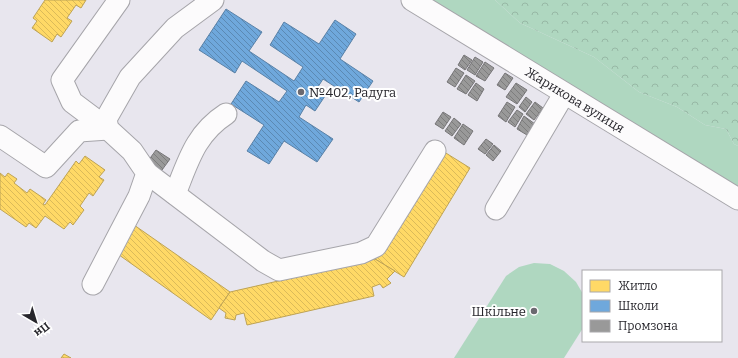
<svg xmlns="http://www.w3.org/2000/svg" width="738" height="358" font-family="Bitter,serif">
  <defs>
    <pattern id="forest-crowns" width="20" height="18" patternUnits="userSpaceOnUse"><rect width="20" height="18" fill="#afd7c0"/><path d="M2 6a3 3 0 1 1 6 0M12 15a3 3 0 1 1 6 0" fill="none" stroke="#97b8a5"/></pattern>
    <pattern id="homes-back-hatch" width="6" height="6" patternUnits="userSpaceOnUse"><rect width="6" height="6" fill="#ffd966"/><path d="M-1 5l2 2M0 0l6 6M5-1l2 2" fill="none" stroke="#dbba59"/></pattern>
    <pattern id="schools-back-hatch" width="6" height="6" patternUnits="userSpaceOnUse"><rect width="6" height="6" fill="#6fa8dc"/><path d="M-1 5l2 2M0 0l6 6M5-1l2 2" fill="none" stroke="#5b89b3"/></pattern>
    <pattern id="industry-back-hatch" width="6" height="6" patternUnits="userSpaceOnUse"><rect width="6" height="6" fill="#999"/><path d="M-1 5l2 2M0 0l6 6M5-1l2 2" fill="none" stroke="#7d7d7d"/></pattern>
  </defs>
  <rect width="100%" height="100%" fill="#e8e6ee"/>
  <g fill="#afd7c0">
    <polygon points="412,0 495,0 520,23 594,57 639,92 677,107 705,125 726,129 734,144 738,146 738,199"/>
    <polygon points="534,263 550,264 564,271 576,282 583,294 583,328 564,358 454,358 506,276 519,267"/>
  </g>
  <polygon fill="url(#forest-crowns)" points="495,0 738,0 738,146 734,144 726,129 705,125 677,107 639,92 594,57 520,23"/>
  <g fill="url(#homes-back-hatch)" stroke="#bea355">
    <polygon points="45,0 86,0 81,8 76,5 67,18 72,21 61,37 57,34 52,42 32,28 37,21 33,18"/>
    <polygon points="441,150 470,168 404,277 375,259"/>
    <polygon points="85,156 105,170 99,177 104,180 93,196 89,193 80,206 84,210 73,225 70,222 64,229 45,216 36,228 29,223 26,227 0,209 0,173 5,177 8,173 17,179 14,183 27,193 30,189 46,200 43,204 45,205 76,161 79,164"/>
    <polygon points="124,218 230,292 211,320 105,245"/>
    <polygon points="375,259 395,271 387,279 391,283 383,288 380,284 372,287 374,296 247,325 244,313 236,315 235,320 225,318 226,313 219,308 230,292"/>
    <polygon points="64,354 71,358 61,358"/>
  </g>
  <polygon fill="url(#schools-back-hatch)" stroke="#5981a7" points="226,9 262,32 249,51 294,81 303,67 270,45 284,22 319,44 335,20 356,34 340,59 373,81 359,102 323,79 316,90 325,96 315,111 306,105 299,117 333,139 317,162 284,141 269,164 247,151 264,125 231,104 246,81 279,102 287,91 242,61 235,73 199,50"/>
  <g fill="url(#industry-back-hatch)" stroke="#777678">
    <polygon points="464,55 472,60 465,70 458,65"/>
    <polygon points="475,57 483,62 475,75 467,70"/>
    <polygon points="485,62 494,68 485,81 476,76"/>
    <polygon points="456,68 464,73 455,87 447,82"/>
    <polygon points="505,73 513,78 505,90 497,85"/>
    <polygon points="466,75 475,81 466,94 457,89"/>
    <polygon points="476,83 484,89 477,101 468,95"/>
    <polygon points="516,83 527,90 517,104 506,97"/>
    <polygon points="526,97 532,102 525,112 519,107"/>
    <polygon points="507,102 515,107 506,122 498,116"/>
    <polygon points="535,102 543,108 534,120 526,114"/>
    <polygon points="517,110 523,114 515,127 508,122"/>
    <polygon points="443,112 451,117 443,129 435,124"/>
    <polygon points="524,116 535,124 527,135 517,129"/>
    <polygon points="454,118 461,124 452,136 445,131"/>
    <polygon points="463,124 473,131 464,145 454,138"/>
    <polygon points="486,139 493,144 485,154 478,149"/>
    <polygon points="494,145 501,151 493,161 486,155"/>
    <polygon points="156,150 170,159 162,170 148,161"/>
  </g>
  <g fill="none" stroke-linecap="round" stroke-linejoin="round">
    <g stroke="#a6a5aa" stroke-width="23">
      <g id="minor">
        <path id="s1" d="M412,0L738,199"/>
        <polyline points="108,129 72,102 62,80 119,0"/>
        <polyline points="0,136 46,167 79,131 108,129"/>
        <polyline points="147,173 263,261 279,270 361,253 376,246 435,151"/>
        <path d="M175,194C188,162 195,134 226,114"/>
        <polyline points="496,209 564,94"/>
        <polyline points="93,284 139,196 147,173 132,151 108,129 106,119 130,77 175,28 213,0"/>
      </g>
    </g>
    <use href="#minor" stroke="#fcfbfc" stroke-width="21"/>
  </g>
  <g fill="#6b6970" stroke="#fff" stroke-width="1.5">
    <circle cx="301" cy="92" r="4"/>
    <circle cx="534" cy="311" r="4"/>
  </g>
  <g text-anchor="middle" stroke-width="4" stroke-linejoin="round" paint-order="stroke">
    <g font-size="13" fill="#27262c" stroke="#fff" text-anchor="start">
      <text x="309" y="97">№402, Радуга</text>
      <text x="526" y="316" text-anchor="end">Шкільне</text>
    </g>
    <g font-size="13" fill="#27262c" stroke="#fff">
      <text dy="5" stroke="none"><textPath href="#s1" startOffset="191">Жарикова вулиця</textPath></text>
    </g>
  </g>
  <rect x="582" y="270" width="140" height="72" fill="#ffffff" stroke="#a9a8ab"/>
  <rect x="590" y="280" width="20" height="12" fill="#ffd966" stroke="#a9a8ab"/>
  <text x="618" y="290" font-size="12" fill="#27262c">Житло</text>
  <rect x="590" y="300" width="20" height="12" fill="#6fa8dc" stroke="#a9a8ab"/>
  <text x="618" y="310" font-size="12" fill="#27262c">Школи</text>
  <rect x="590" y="320" width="20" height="12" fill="#999999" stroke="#a9a8ab"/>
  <text x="618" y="330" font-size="12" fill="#27262c">Промзона</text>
  <g transform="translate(36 322) rotate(142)" stroke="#ffffff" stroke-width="3" paint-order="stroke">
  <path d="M0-3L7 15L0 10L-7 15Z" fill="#27262c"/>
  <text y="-6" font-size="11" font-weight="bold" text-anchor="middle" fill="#27262c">Пн</text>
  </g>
</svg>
